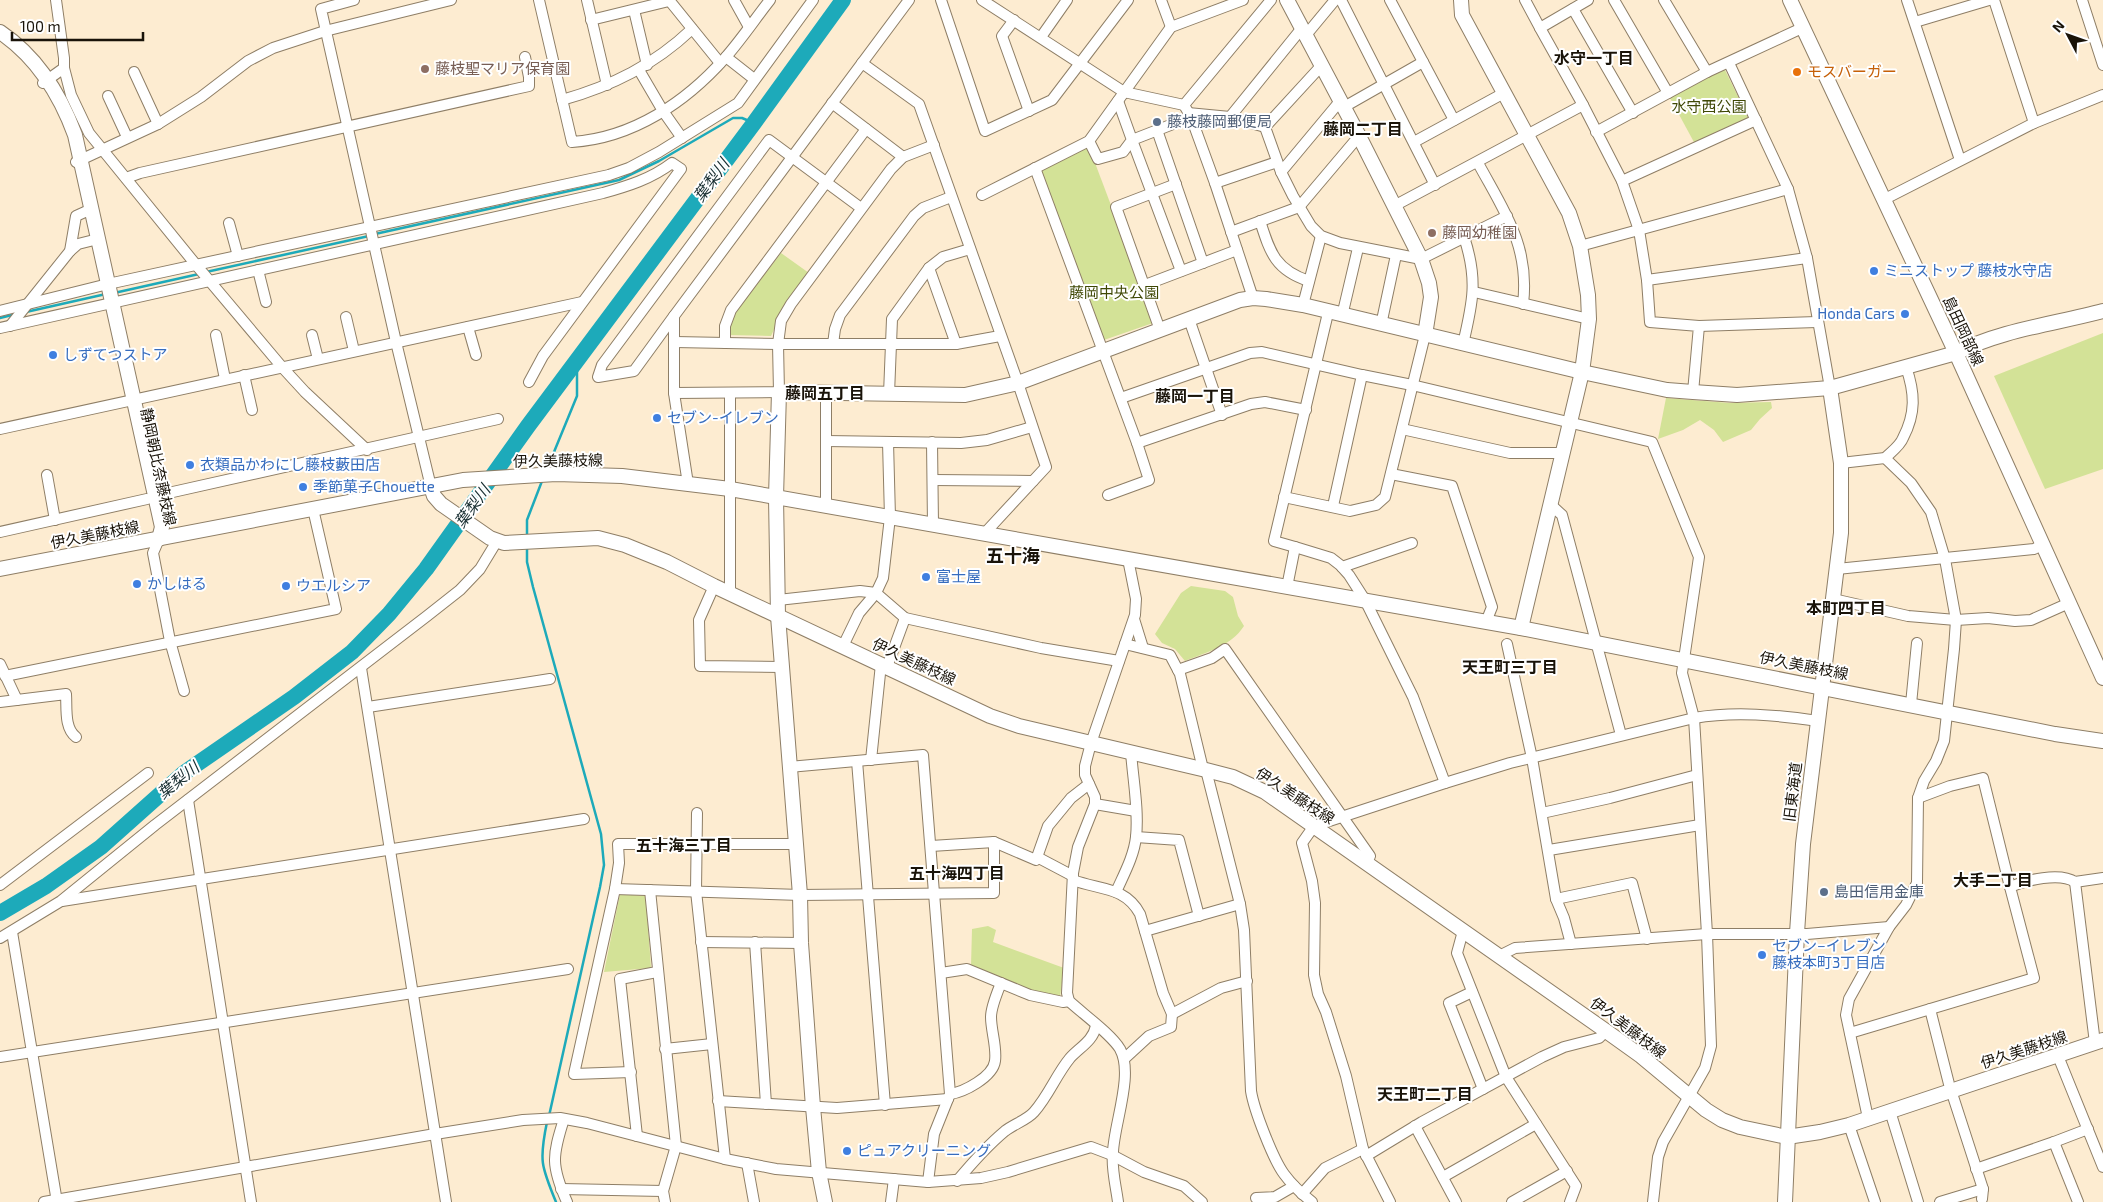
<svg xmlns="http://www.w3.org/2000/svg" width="2103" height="1202" font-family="'Exo 2','Noto Sans JP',sans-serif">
  <rect width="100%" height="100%" fill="#fdecd1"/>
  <g fill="#d3e297">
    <polygon points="1725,70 1748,117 1747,119 1695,144 1670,98 1708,77"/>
    <polygon points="1084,146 1089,147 1154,319 1153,323 1104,340 1041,173 1044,167"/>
    <polygon points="781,253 809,273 786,304 771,336 727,335 736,312"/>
    <polygon points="2103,333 2103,469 2045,489 1994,376"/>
    <polygon points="1666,398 1730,403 1771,402 1772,408 1760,419 1751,430 1723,442 1714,430 1700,420 1683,430 1658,439"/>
    <path d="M1191,586L1225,591L1233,597L1238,616L1244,626C1231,646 1207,652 1185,661L1175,649L1162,643L1155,634L1181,593Z"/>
    <polygon points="620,894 646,896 651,968 604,972"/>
    <polygon points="988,926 996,930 993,942 1064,968 1060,997 1020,987 971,966 972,929"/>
  </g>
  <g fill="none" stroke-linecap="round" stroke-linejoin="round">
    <g stroke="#1daaba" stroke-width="2.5">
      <polyline points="375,234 619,180 659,161 733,118 742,118 754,123"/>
      <polyline points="206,272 369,236"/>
      <polyline points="114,293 199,274"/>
      <polyline points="26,312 106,294"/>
      <polyline points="0,318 16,314"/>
      <polyline points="547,469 577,396 577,362"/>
      <polyline points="527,538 527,520 542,481"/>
      <polyline points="527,546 527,562 533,587 601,834 604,865 600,887 549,1116"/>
      <path d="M547,1122C539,1160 541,1166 556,1202"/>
    </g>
    <polyline stroke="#1daaba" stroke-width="16" points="0,913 46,886 101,847 184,773 294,697 352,652 389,614 426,569 528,426 754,123 843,0"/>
    <g stroke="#8e7e66" stroke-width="12">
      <g id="street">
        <polyline points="354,0 321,9 396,342 431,487"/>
        <path d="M539,0L572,142C633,138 686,102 725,58C741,40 755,19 770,0"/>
        <polyline points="587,0 607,85"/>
        <polyline points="669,0 720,63"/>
        <polyline points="734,0 749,27"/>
        <polyline points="941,0 985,131 1052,100 1128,0"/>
        <polyline points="982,0 1124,92 1184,105"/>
        <polyline points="1161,0 1171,27"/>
        <polyline points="1341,0 1435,185"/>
        <polyline points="1390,0 1454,120"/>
        <polyline points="1525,0 1540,28"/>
        <polyline points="1588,0 1540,28 1583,105 1622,181 1639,230 1647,280 1650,322 1699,326 1693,392"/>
        <polyline points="1614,0 1668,93"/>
        <polyline points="1664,0 1707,72"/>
        <polyline points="1907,0 1960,160"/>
        <polyline points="1994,0 2034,123"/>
        <polyline points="2082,0 2103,65"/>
        <polyline points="1573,9 1633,113"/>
        <polyline points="634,10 647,65"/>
        <polyline points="591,20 669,1"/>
        <polyline points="1014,20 1002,36 1029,111"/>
        <polyline points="1915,22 1989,0"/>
        <polyline points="1306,35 1335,0"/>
        <polyline points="1041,37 1067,0"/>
        <polyline points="726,57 754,79"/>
        <polyline points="862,63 919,104 1018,383 1046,467 984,534"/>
        <polyline points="1729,63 1788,189 1807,258 1830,388"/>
        <polyline points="1322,65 1265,127 1281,172 1293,196 1311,226 1321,236 1340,243 1421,259 1507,216"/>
        <polyline points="64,68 71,95 89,133 197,266 282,367 305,392 367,450"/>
        <polyline points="639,70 663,111 682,138"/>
        <polyline points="134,72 158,124"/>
        <polyline points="43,83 64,68 64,58 56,0"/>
        <polyline points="108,96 127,137"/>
        <path d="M562,100C612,86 654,65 692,29"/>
        <polyline points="832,103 903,157"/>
        <polyline points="1344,107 1423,62"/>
        <polyline points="1188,113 1230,117 1265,127"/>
        <polyline points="1230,117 1302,28"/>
        <polyline points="1157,130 1203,263"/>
        <polyline points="1596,132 1707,72 1802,28"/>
        <polyline points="1089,141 1098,159 1123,152 1132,140 1118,101"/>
        <polyline points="1414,142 1504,93"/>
        <polyline points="76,162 158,124 201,97 248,61 273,48 325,31 451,0"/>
        <path d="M1478,163C1504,211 1530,246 1523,304"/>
        <polyline points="1035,168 1137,443 1149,480 1108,495"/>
        <polyline points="1281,172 1341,100"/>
        <polyline points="126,178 140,173 529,86 529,77 525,57"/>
        <polyline points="1622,181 1756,120"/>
        <polyline points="1215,183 1277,162"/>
        <polyline points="982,195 1089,141 1171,27 1243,0"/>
        <polyline points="1883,200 2034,123 2103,95"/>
        <polyline points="1394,206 1583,105"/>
        <path d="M1260,221C1270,252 1275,270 1309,281"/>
        <polyline points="229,223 238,256"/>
        <polyline points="1231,232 1299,207 1359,136"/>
        <polyline points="1580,246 1788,189"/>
        <polyline points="70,251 78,244 98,239"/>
        <polyline points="929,268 956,344"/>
        <polyline points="258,270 266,302"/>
        <polyline points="1181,271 1132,140 1191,117"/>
        <polyline points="1647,280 1807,258"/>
        <polyline points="1145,285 1237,250"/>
        <polyline points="1474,292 1589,319"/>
        <polyline points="1253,298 1215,183 1191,117 1184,105 1271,0"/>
        <polyline points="1303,305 1321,236"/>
        <polyline points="0,311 108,284 609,175 629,168 659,152 738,103 813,0"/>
        <polyline points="674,316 634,371 598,377 602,365 769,140 861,208"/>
        <polyline points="1342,316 1358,248"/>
        <polyline points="346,317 354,351"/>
        <polyline points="1189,319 1222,415"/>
        <polyline points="1381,325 1396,255"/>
        <polyline points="10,326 70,251 76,216 87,211"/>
        <polyline points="1699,326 1817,322"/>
        <polyline points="468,327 476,355"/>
        <path d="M0,328L603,193C628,186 651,179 672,163L681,169L543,356L529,382"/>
        <polyline points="1160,330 1116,207 1176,184"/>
        <polyline points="216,335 225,379"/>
        <polyline points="312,335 318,359"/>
        <polyline points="675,342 778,344 956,344 1000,336"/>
        <polyline points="725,343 725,326 731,310 866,129"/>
        <polyline points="833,344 835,329 840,315 914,216 923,208 951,197"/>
        <path d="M1463,344C1473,302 1478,279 1464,237"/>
        <polyline points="244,375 252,410"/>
        <polyline points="674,393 779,392 778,344 781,321 791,304 891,169 903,157 934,145"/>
        <polyline points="889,394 892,319 929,268 943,257 970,249"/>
        <polyline points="1121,398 1250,353 1262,352 1362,375 1412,385 1652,442 1699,557 1682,673 1694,718 1707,934 1711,1046 1705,1068 1663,1142 1658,1157 1653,1202"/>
        <polyline points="0,429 582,302"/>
        <polyline points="1402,429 1510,453 1563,453"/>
        <polyline points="826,441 961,443 987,440 1032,427"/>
        <polyline points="932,442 933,525"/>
        <polyline points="1137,443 1251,404 1265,402 1306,410"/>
        <path d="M1841,463L1885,458C1891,452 1900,446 1903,438C1916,413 1915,393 1906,367"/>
        <polyline points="1391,474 1452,486 1492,607 1486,622"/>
        <polyline points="47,475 55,520"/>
        <polyline points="933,480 1033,481"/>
        <polyline points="688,484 674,393 674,316 909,0"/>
        <polyline points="155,496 498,419"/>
        <polyline points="1284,497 1350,511 1376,505 1385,497 1425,335"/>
        <polyline points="1550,504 1562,515 1621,735"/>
        <polyline points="826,506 826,393"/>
        <polyline points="1333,506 1362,375"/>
        <polyline points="0,532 147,499"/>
        <polyline points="159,539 153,553 170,641 184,691"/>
        <polyline points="1295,547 1331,558 1340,565 1349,575 1365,600 1413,697 1445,783"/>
        <polyline points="1342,567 1412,543"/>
        <polyline points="1837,569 2034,549 2042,545"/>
        <polyline points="714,586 699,620 700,666 782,667"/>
        <polyline points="1287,587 1295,547 1274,541 1328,313"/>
        <polyline points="730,593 730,393"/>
        <polyline points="1833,599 1908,616 1956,620 1988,618 2015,621 2031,620 2069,603"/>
        <polyline points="778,600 860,591 876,593 905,618 887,667"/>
        <polyline points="905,618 1041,648 1119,661"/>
        <polyline points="1134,619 1143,648"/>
        <polyline points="1125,644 1170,655 1180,674 1203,769"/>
        <polyline points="1507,644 1532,758 1556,899 1564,918 1571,944"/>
        <polyline points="843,646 859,613 876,593 883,578 890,517 888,442"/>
        <polyline points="0,664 17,700"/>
        <polyline points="361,668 446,1202"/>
        <polyline points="1178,670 1212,658 1225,649 1370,856 1367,863"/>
        <polyline points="5,676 336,609 313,509"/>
        <path d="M0,702L66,694C67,708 64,728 76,737"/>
        <polyline points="1911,704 1917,643"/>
        <polyline points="368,707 550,679"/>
        <polyline points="871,760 881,664"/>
        <polyline points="857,761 885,1105"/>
        <polyline points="789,767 923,755 950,1094 934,1134 928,1182"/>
        <path d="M1206,770L1240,904L1244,930L1251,1091C1254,1110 1273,1159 1284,1174C1292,1185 1302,1194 1312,1202"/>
        <polyline points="1918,798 1950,786 1983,778 2010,887"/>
        <polyline points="188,800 251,1202"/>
        <polyline points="1095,804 1136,811"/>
        <polyline points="697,813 696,891 725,1159"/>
        <polyline points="1542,813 1610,798 1697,775"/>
        <polyline points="1136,837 1179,840 1199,916"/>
        <polyline points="931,846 994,842 1036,860 1048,826 1071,798 1089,784"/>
        <polyline points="1549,850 1700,825"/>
        <polyline points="1037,857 1073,876"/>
        <path d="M1073,880C1099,890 1125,886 1140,914L1163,993L1172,1014L1171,1027L1149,1036L1124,1059"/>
        <polyline points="2075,882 2095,1043"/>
        <polyline points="0,885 148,773"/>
        <polyline points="615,889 800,895 994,893 994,842"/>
        <polyline points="650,890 676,1146 663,1191 665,1202"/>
        <path d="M1116,892C1124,874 1134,856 1136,837C1139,810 1133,780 1131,752"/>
        <polyline points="1556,899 1632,883 1647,939"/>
        <polyline points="62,901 584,819"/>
        <polyline points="1145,931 1240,904"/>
        <polyline points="1463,931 1457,953 1506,1077 1576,1186 1570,1202"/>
        <polyline points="12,932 57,1202"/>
        <polyline points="0,938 61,901 155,825 427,616 460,590 480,569 497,541"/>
        <polyline points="701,942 801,943"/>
        <polyline points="755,942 766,1104"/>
        <polyline points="1499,956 1515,948 1707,934 1807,934 1889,927"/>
        <polyline points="941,973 967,969 1030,995 1063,1002 1069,1001"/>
        <polyline points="1472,992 1449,1003 1483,1089"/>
        <polyline points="1930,1009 1949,1084 1983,1189 1982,1199"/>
        <polyline points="1172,1014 1221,988 1247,981"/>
        <path d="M1850,1033L2034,978L2010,887C2026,880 2060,872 2075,882L2103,878"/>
        <polyline points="665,1049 712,1044"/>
        <polyline points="2058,1056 2103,1167"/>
        <polyline points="0,1057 568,969"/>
        <polyline points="631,1072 574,1074 615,889 619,863 618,844 795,844"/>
        <path d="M950,1094C964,1092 993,1077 995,1061C997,1047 991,1031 991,1017C991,1007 997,993 1001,983"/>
        <polyline points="718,1101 837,1108 948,1099"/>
        <polyline points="1890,1111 1918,1202"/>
        <polyline points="1868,1118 1846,1015 1849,999 1889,927 1906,905 1917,883 1918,798 1924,781 1936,761 1944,741 1954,649 1956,620 1945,559 1931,512 1911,483 1885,458"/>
        <path d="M564,1119C552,1156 551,1166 567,1202"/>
        <polyline points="1849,1125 1875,1202"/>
        <polyline points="1415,1126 1456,1202"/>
        <polyline points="637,1136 620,979 657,972"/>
        <polyline points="2054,1142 2078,1202"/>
        <polyline points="1366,1156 1422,1122 1542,1057 1564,1047 1599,1038 1606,1031"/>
        <polyline points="747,1163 754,1202"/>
        <polyline points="1976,1169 2054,1142 2088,1129"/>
        <polyline points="1443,1177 1536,1124"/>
        <path d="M957,1181C972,1163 987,1146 1005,1131C1014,1124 1027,1120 1034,1112C1049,1095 1056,1075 1070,1058C1080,1047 1093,1041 1096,1026"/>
        <polyline points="561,1189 663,1191"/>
        <polyline points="1302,1194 1325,1168 1363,1149"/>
        <polyline points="1256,1198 1275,1197 1294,1186"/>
        <polyline points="44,1202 435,1134 523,1120 560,1118 587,1123 725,1159 776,1169 928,1182 981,1178 1008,1172 1091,1147 1112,1155 1144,1172 1184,1186 1202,1202"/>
        <polyline points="891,1202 894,1179"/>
        <path d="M1118,1202C1116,1186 1111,1168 1113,1152C1114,1124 1134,1074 1120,1049C1111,1034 1083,1014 1069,1001L1067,993L1073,873L1078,847L1095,804V797L1085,775V766L1091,743L1135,615L1136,599L1128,559"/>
        <path d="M1390,1202L1363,1149L1346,1076L1326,1012L1318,994L1314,975L1315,903L1312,881L1302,843L1314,826L1445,783L1510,763L1694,718C1735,711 1777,715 1818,721"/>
        <polyline points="1512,1202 1567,1171"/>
        <polyline points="1940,1202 1983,1189"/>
      </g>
    </g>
    <g stroke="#8e7e66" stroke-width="16">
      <g id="secondary">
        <polyline points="1287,0 1359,136 1421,259 1429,283 1431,297 1425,335"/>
        <polyline points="1461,0 1462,15 1569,213 1580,246 1588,295 1589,319 1582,372 1521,628"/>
        <polyline points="1790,0 1956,353 2103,678"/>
        <path d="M0,32C37,57 60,94 75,135L162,527L159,539"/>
        <polyline points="431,487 434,496 441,504 490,538 504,543 598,538 625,545 667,562 714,586 990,716 1019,726 1206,770 1233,777 1265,792 1606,1031 1641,1056 1706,1110 1722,1120 1740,1127 1787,1137 1820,1132 1849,1125 2103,1040"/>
        <polyline points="0,569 463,480 556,474 622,476 730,489 1521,628 2055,734 2103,741"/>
        <path d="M825,1202L819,1172L813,1107L801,943L800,895L778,616L776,497L779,392L965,395L1018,383L1240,300L1253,298L1266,299L1303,305L1582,372L1667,390L1693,392L1737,395L1830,388L1956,353C2001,330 2054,324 2103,311"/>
        <polyline points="1785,1202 1797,933 1803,844 1841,533 1841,463 1830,388"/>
      </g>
    </g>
    <use href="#street" stroke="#fff" stroke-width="10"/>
    <use href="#secondary" stroke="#fff" stroke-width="14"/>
  </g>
  <g fill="#8d6e63" stroke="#fff" stroke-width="2">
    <circle cx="425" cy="69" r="5"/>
    <circle cx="1432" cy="233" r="5"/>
  </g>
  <circle fill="#e8710a" stroke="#fff" stroke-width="2" cx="1797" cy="72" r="5"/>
  <g fill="#5c6f8a" stroke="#fff" stroke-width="2">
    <circle cx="1157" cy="122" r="5"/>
    <circle cx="1824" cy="892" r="5"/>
  </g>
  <g fill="#3f7fe0" stroke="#fff" stroke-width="2">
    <circle cx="1874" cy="271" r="5"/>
    <circle cx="1905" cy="314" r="5"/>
    <circle cx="53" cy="355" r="5"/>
    <circle cx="657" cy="418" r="5"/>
    <circle cx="190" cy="465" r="5"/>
    <circle cx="303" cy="487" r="5"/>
    <circle cx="926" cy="577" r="5"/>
    <circle cx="137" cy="584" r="5"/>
    <circle cx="286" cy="586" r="5"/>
    <circle cx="1762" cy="955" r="5"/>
    <circle cx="847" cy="1151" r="5"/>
  </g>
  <g text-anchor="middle" stroke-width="4" stroke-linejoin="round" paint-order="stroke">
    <g font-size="15" fill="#785e54" stroke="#fff" text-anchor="start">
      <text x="435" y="74">藤枝聖マリア保育園</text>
      <text x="1442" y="238">藤岡幼稚園</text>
    </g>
    <g font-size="15" fill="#c56008" stroke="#fff" text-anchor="start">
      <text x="1807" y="77">モスバーガー</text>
    </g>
    <g font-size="15" fill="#3f4805" stroke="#fff">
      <text x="1709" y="112">水守西公園</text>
      <text x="1114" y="298">藤岡中央公園</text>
    </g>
    <g font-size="15" fill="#4e5e75" stroke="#fff" text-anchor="start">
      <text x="1167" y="127">藤枝藤岡郵便局</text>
      <text x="1834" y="897">島田信用金庫</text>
    </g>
    <g font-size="15" fill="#366cbe" stroke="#fff" text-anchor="start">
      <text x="1884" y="276">ミニストップ 藤枝水守店</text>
      <text x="1895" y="319" text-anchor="end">Honda Cars</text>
      <text x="63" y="360">しずてつストア</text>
      <text x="667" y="423">セブン-イレブン</text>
      <text x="200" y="470">衣類品かわにし藤枝藪田店</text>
      <text x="313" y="492">季節菓子Chouette</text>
      <text x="936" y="582">富士屋</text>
      <text x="147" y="589">かしはる</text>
      <text x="296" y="591">ウエルシア</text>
      <text x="1772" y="951">セブン−イレブン<tspan x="1772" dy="17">藤枝本町3丁目店</tspan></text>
      <text x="857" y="1156">ピュアクリーニング</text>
    </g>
    <g font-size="15" fill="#191309" stroke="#fff">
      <text transform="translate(1963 331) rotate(65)" y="5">島田岡部線</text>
      <text transform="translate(558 461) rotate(-1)" y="5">伊久美藤枝線</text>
      <text transform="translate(158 467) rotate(78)" y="5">静岡朝比奈藤枝線</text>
      <text transform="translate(95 535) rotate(-11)" y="5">伊久美藤枝線</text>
      <text transform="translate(914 662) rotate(25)" y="5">伊久美藤枝線</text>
      <text transform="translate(1804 666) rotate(11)" y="5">伊久美藤枝線</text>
      <text transform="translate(1793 792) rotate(-83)" y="5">旧東海道</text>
      <text transform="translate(1295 796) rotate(33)" y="5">伊久美藤枝線</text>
      <text transform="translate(1628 1028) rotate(37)" y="5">伊久美藤枝線</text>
      <text transform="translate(2024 1050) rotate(-18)" y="5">伊久美藤枝線</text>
    </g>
    <g font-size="16" font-weight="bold" fill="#191309" stroke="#fff">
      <text x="1594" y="64">水守一丁目</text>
      <text x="1363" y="135">藤岡二丁目</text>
      <text x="825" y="399">藤岡五丁目</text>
      <text x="1195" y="402">藤岡一丁目</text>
      <text x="1846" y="614">本町四丁目</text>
      <text x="1510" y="673">天王町三丁目</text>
      <text x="684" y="851">五十海三丁目</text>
      <text x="957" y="879">五十海四丁目</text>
      <text x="1993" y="886">大手二丁目</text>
      <text x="1425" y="1100">天王町二丁目</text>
    </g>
    <g font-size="16" font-style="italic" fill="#172d30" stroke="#fff">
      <text transform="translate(711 180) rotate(-54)" y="6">葉梨川</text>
      <text transform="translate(472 506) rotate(-54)" y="6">葉梨川</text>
      <text transform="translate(178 780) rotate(-39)" y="6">葉梨川</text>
    </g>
    <g font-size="18" font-weight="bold" fill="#191309" stroke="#fff">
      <text x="1013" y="562">五十海</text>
    </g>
  </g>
  <g transform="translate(2068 35) rotate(311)" stroke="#ffffff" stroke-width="4" paint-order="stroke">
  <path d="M0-4L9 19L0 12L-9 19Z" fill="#191309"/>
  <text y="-8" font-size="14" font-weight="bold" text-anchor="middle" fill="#191309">N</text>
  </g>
  <path d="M12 32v8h131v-8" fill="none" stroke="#191309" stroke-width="2.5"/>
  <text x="20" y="32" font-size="15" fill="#191309" stroke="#ffffff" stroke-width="4" paint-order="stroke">100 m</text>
</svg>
